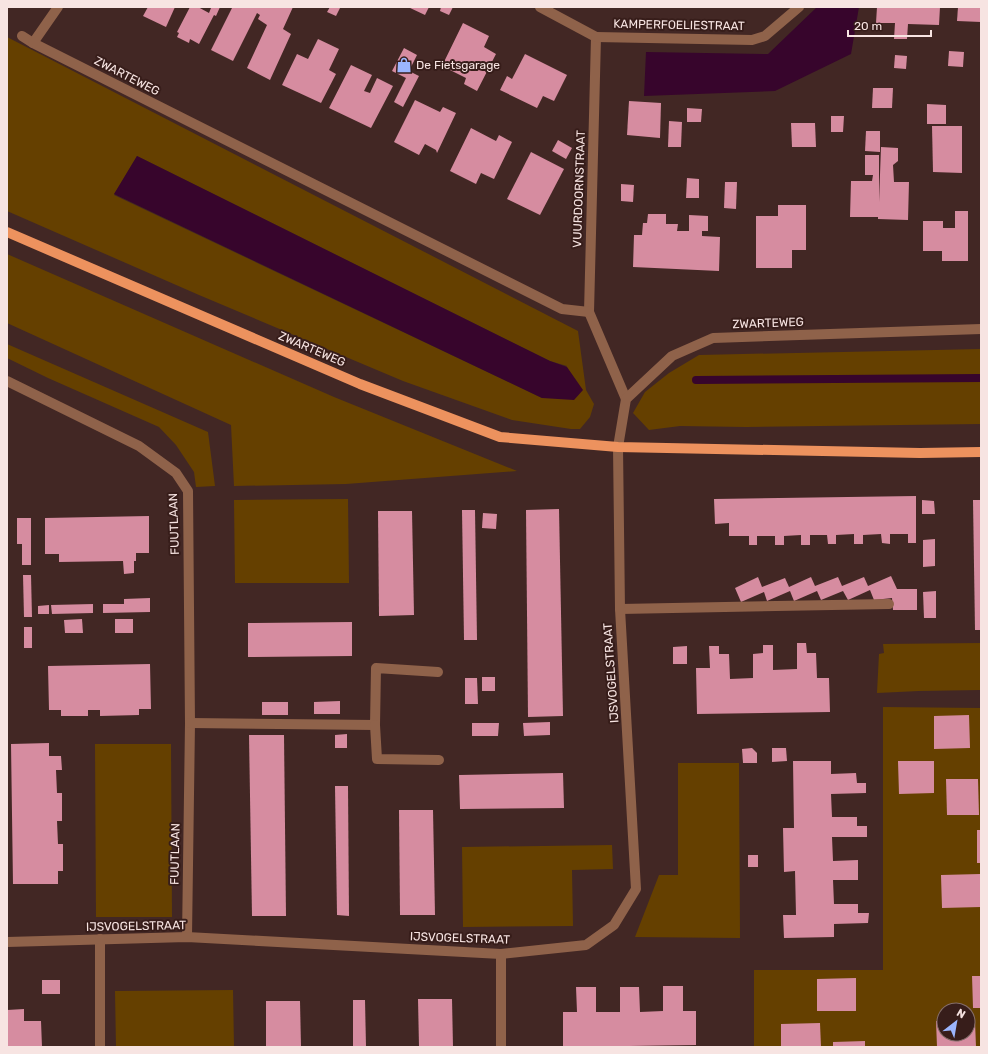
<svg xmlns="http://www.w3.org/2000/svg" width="988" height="1054" font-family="Rubik,sans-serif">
  <rect width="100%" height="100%" fill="#422724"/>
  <g fill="#654000" fill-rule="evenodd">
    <path d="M7,37L578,331L586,390L594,404L590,417L580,429H571L512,420L403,381L199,295L7,211ZM137,156L550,361L567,366L542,398L114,195Z"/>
    <polygon points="7,254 334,397 517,471 346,484 234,486 231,425 7,323"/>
    <polygon points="7,344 208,432 215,486 196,487 194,472 176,445 159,427 48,378 7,358"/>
    <polygon points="981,349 981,424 746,427 680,426 649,430 633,413 645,392 669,373 699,355"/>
    <polygon points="348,499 349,583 235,583 234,500"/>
    <polygon points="981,643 981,690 919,691 877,693 879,654 884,653 883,644"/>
    <path d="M883,707L981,708V1047H754V970H883ZM944,1010H968V1034H944Z"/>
    <polygon points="95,744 171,744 172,917 96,917"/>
    <polygon points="678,763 739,763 740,938 635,937 659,875 678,875"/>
    <polygon points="612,845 613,869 572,870 573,926 463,927 462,847"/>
    <polygon points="233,990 234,1047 116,1047 115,991"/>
  </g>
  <g fill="#37052c">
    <polygon points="817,7 859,7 851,54 775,91 644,96 646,52 768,54"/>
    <polygon points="137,156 550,361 567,367 583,390 574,400 542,398 114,194"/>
  </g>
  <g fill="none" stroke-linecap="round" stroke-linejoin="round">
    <polyline stroke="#37052c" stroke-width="8" points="696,380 981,378"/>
  </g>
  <g fill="#d68ca0">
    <polygon points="148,7 175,7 166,27 143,16"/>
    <polygon points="190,7 198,7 209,13 211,8 209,7 220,7 216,16 214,15 199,44 190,39 189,43 177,37 179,33 177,32"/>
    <polygon points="236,7 293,7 283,29 291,34 270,80 247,68 267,25 258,19 260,15 257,13 233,61 211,50 232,8"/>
    <polygon points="330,7 340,8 336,16 327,12"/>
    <polygon points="408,7 429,7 425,15"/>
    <polygon points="441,7 453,7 449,15 440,11"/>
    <polygon points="877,7 940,7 939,25 908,24 907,39 894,39 895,23 876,23"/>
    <polygon points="958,7 981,7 981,22 957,21"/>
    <polygon points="463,23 489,36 484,47 496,54 477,91 464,84 466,78 442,66"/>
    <polygon points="318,39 339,49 329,70 336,74 321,103 282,85 297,54 308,59"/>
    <polygon points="404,48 417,55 409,71 419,76 403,107 394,102 406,78 392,71"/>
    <polygon points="949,51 964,52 963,67 948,66"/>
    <polygon points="525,54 567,75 554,101 543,96 537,108 500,90 507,76 512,79"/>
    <polygon points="895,55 907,56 906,69 894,68"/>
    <polygon points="351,65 372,75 364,91 370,93 377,78 393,86 371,128 329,108"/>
    <polygon points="873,88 893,88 892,108 872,108"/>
    <polygon points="415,100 440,112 443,107 456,113 437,153 436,150 425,144 419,155 394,142"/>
    <polygon points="629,101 661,103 660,138 627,135"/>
    <polygon points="927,104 946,105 946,124 927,124"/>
    <polygon points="687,108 702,109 701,122 687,122"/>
    <polygon points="831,116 844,116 843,132 831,132"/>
    <polygon points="669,121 682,122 681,147 668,147"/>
    <polygon points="791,123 815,123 816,147 792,147"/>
    <polygon points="932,126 962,126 962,173 933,172"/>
    <polygon points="471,128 496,141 499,135 512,142 494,179 481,173 476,184 450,171"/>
    <polygon points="866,131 880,131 880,152 865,151"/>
    <polygon points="558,140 572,148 566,159 552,151"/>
    <polygon points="881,147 898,148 898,161 893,165 894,182 909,182 908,220 878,219 878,217 850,217 851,181 872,181 873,175 865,175 865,155 879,155 879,202"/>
    <polygon points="531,152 564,169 540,215 507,199"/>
    <polygon points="687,178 699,179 699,198 686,198"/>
    <polygon points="725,182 737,182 736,209 724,208"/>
    <polygon points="621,184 634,185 633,202 621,201"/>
    <polygon points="778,205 806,205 806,250 792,250 792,268 756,268 756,216 778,216"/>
    <polygon points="955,211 968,211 968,261 942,261 942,251 923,251 923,221 943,221 943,228 955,228"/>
    <polygon points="648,214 666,214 666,224 678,224 677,231 689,231 689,215 708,216 708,231 702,231 702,236 720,237 719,271 633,267 634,235 642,235 643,223 647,223"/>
    <polygon points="916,496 916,543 908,543 908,534 890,534 890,544 882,543 881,534 863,535 863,544 854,544 854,534 836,535 836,544 828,544 827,535 810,535 810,545 801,545 801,535 784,536 784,545 775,545 775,536 757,536 757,545 749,545 749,536 729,536 729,523 715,524 714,499"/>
    <polygon points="922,500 934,501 935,514 922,514"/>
    <polygon points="973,500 981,500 981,630 975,630"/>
    <polygon points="559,509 563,716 528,717 526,510"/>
    <polygon points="462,510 475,510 477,640 464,640"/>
    <polygon points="378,511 412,511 414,615 379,616"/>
    <polygon points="483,513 497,514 496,529 482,528"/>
    <polygon points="149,516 149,553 136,553 136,561 134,561 134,573 124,574 123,561 59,562 59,554 45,554 45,518"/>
    <polygon points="17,518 31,518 31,565 22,565 22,544 17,544"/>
    <polygon points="935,539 935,566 923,567 923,540"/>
    <polygon points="23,575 31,575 32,617 24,617"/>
    <polygon points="891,576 897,589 917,589 917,610 893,610 892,598 874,600 870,590 848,600 843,591 821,600 817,591 794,601 790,591 767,601 764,592 741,602 735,588 758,577 762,587 785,578 789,587 811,577 815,586 838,577 842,586 864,577 868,586"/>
    <polygon points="936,591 936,618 924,618 923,592"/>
    <polygon points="150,598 150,612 103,613 103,604 124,604 124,599"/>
    <polygon points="93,604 93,613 52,614 51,605"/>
    <polygon points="49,605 49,614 38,614 38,606"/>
    <polygon points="82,619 83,633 65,633 64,620"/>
    <rect x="115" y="619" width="18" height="14"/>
    <polygon points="352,622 352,656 248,657 248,623"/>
    <rect x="24" y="627" width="8" height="21"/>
    <polygon points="797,643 806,643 807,653 816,653 817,678 829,678 830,712 697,714 696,668 710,668 709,646 719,646 719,654 729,654 730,679 753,678 753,654 763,653 763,645 773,645 773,670 797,669"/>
    <polygon points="687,646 687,664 673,664 673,647"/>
    <polygon points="150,664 151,709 139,709 139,715 100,716 100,710 88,710 88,716 61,716 61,710 49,710 48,666"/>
    <rect x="482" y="677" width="13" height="14"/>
    <polygon points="465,678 477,678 478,704 465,704"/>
    <polygon points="340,701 340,714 314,714 314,702"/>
    <rect x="262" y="702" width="26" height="13"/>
    <polygon points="969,715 970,748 934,749 934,716"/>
    <polygon points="550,722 550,735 524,736 523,723"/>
    <polygon points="472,723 499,723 498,736 472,736"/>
    <polygon points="347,734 347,748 335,748 335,735"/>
    <polygon points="249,735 284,735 286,916 252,916"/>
    <polygon points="49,743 49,756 61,756 62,770 56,770 57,793 62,793 62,821 57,821 58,844 63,844 63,871 58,871 58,884 13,884 11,744"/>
    <polygon points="752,748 757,753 757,763 743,763 742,749"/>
    <polygon points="772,748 786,748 787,761 772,762"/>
    <polygon points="793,761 831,761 831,774 856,773 857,783 866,783 866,793 831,794 832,817 857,817 857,826 867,826 867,837 832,837 833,861 858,860 858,880 833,880 834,904 858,904 858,913 869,913 868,923 834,924 834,937 784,938 783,915 796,915 795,871 784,872 783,828 794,828"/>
    <polygon points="898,761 934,761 934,793 899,794"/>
    <polygon points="563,773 564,808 460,809 459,775"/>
    <polygon points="946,779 978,779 979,815 947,815"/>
    <polygon points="335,786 348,786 349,916 337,915"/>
    <polygon points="399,810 433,810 435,915 400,915"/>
    <rect x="977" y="830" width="4" height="33"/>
    <rect x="748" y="855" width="10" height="12"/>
    <polygon points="980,874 981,907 942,908 941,875"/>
    <polygon points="972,976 981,976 981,1008 973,1008"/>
    <polygon points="856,978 856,1011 817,1011 817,979"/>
    <rect x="42" y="980" width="18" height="14"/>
    <polygon points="663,986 683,986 683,1011 696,1011 696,1045 563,1047 563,1012 577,1012 576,987 596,987 596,1012 620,1012 620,987 639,987 640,1012 663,1011"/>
    <polygon points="418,999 452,999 453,1047 419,1047"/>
    <polygon points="353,1000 365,1000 366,1047 353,1047"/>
    <polygon points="266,1001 300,1001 301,1047 266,1047"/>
    <polygon points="24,1009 24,1021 41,1021 42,1047 7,1047 7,1010"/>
    <polygon points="936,1021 944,1021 944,1034 968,1034 968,1021 975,1021 976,1047 937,1047"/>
    <polygon points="820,1023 821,1047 781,1047 781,1024"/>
    <polygon points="865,1041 865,1047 833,1047 833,1042"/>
  </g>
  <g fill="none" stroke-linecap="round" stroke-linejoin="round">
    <g stroke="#8f624a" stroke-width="10">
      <polyline points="540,7 596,37 589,312 626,399"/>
      <polyline points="22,36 33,43 562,309 589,312"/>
      <polyline points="596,37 752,40 765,36 799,7"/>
      <polyline points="33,43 58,7"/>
      <polyline points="7,381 139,446 176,473 188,491 190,723 187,937"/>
      <polyline points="620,609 889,604"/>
      <polyline points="190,723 375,725 376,668 438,672"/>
      <polyline points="375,725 377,759 439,760"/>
      <polyline points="7,942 187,937 501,954 586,945 614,925 636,889 620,609 618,447 626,399 672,356 713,338 981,329"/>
      <polyline points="100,1047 100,939"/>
      <polyline points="501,1047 501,954"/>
    </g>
    <polyline stroke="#ed925e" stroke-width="10" points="7,232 360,384 500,437 618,447 920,453 981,452"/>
  </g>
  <defs>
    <g id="shop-bare" transform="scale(1.2)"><path d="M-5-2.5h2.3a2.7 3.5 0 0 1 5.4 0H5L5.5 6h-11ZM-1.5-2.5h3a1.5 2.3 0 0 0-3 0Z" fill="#9bb5fd" stroke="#371d1a" stroke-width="2.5" paint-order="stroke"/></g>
  </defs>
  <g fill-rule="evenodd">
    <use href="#shop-bare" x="404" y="65"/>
  </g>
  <g text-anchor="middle" stroke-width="4" stroke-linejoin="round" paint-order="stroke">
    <g font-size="12" fill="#f7e4e2" stroke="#371d1a">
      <text transform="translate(679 25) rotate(1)" y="4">KAMPERFOELIESTRAAT</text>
      <text transform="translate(127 76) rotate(27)" y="4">ZWARTEWEG</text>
      <text transform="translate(579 189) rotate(-88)" y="4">VUURDOORNSTRAAT</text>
      <text transform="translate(768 323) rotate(-2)" y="4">ZWARTEWEG</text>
      <text transform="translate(312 349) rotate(23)" y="4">ZWARTEWEG</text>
      <text transform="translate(174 524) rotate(-92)" y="4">FUUTLAAN</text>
      <text transform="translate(611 673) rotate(-94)" y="4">IJSVOGELSTRAAT</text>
      <text transform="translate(175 854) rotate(-89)" y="4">FUUTLAAN</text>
      <text transform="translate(136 926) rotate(-1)" y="4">IJSVOGELSTRAAT</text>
      <text transform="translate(460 938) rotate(2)" y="4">IJSVOGELSTRAAT</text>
    </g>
    <g font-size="12" fill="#f7e4e2" stroke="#371d1a" text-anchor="start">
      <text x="416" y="69">De Fietsgarage</text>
    </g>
  </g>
  <rect width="988" height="1054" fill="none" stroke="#f7e4e2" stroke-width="16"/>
  <g transform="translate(956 1022) rotate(31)"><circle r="19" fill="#371d1a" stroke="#846d6a"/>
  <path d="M0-3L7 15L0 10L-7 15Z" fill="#9bb5fd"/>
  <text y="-6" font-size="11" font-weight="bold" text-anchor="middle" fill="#f7e4e2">N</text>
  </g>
  <path d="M848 30v6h83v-6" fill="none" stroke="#f7e4e2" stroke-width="2"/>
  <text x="854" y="30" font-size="12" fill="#f7e4e2" stroke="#371d1a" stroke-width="3" paint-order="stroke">20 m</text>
</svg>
